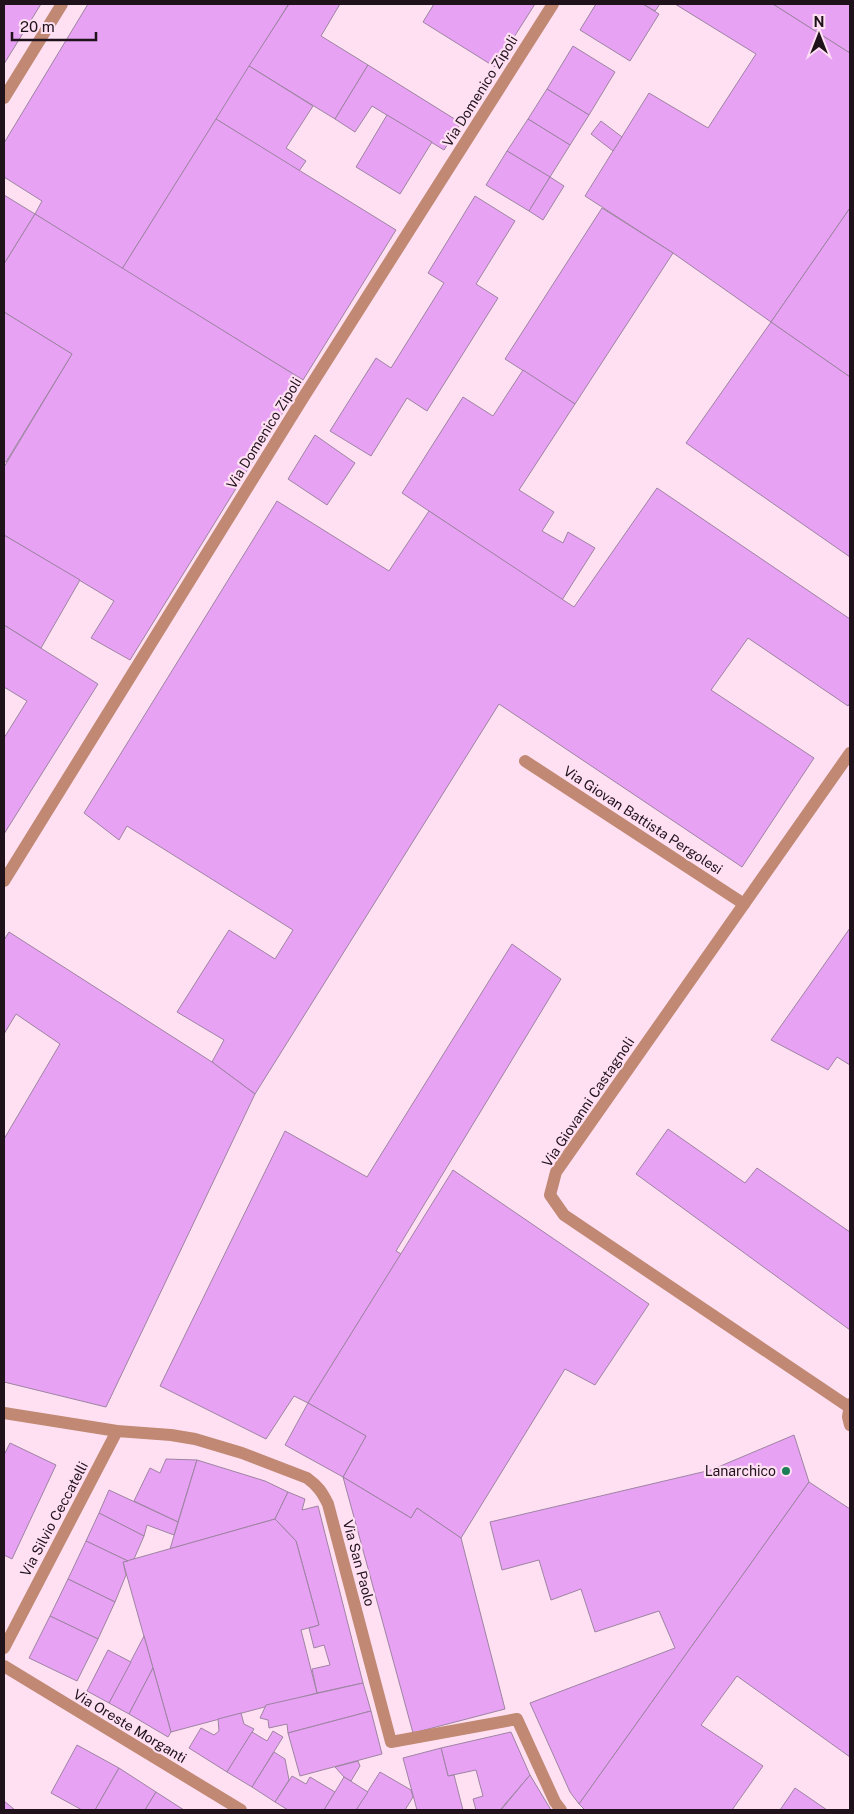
<svg xmlns="http://www.w3.org/2000/svg" width="854" height="1814" font-family="'Public Sans',sans-serif">
  <rect width="100%" height="100%" fill="#ffe0f3"/>
  <g fill="#e7a2f4" stroke="#9d84a1">
    <polygon points="4,4 41,4 4,64"/>
    <polygon points="88,4 285,4 288,5 122,269 35,214 42,201 4,177 4,143"/>
    <polygon points="289,4 340,4 321,36 368,65 335,119 249,66"/>
    <polygon points="434,4 535,4 495,67 423,22"/>
    <polygon points="596,4 643,4 659,14 630,61 580,30"/>
    <polygon points="643,4 660,4 655,11"/>
    <polygon points="675,4 773,4 850,53 850,208 771,322 673,253 585,196 649,93 708,128 756,54"/>
    <polygon points="773,4 850,4 850,53"/>
    <polygon points="573,46 615,72 589,115 547,89"/>
    <polygon points="368,65 461,123 444,150 372,106 355,132 335,119"/>
    <polygon points="249,66 313,106 286,148 306,161 299,171 216,119"/>
    <polygon points="547,89 589,115 570,145 528,119"/>
    <polygon points="387,115 432,142 400,194 356,167"/>
    <polygon points="216,119 396,230 303,380 122,269"/>
    <polygon points="528,119 570,145 550,177 507,151"/>
    <polygon points="601,121 622,137 613,151 591,134"/>
    <polygon points="507,151 550,177 529,211 486,185"/>
    <polygon points="550,177 564,186 543,220 529,211"/>
    <polygon points="4,195 35,214 4,264"/>
    <polygon points="475,196 515,221 476,284 498,298 427,411 407,398 371,456 330,431 376,358 391,368 444,283 428,273"/>
    <polygon points="602,208 673,253 575,404 505,359"/>
    <polygon points="850,208 850,377 771,322"/>
    <polygon points="35,214 303,380 130,660 91,638 114,601 4,535 4,467 72,354 4,312 4,264"/>
    <polygon points="4,312 72,354 6,462 4,461"/>
    <polygon points="771,322 850,377 850,557 686,443"/>
    <polygon points="523,370 575,404 519,490 554,512 542,531 563,543 568,532 595,548 562,600 402,493 463,397 493,416"/>
    <polygon points="315,435 355,463 327,505 288,479"/>
    <polygon points="657,488 850,619 850,703 848,706 748,638 711,690 814,758 742,867 499,704 255,1094 212,1062 224,1040 177,1012 229,930 275,959 293,930 127,826 119,840 84,813 277,501 389,571 429,511 574,607"/>
    <polygon points="4,535 80,580 41,648 4,625"/>
    <polygon points="4,625 98,684 4,834 4,738 27,701 4,687"/>
    <polygon points="850,928 850,1065 837,1057 828,1070 771,1040"/>
    <polygon points="9,932 212,1062 255,1094 106,1407 4,1382 4,1139 60,1044 16,1014 4,1034 4,940"/>
    <polygon points="512,944 561,979 396,1251 401,1254 308,1403 294,1396 266,1439 160,1386 285,1131 367,1177"/>
    <polygon points="668,1129 745,1183 757,1168 850,1232 850,1330 636,1174"/>
    <polygon points="453,1170 649,1304 595,1385 565,1369 461,1538 417,1508 411,1518 343,1477 366,1436 308,1403"/>
    <polygon points="308,1403 366,1436 343,1477 285,1445"/>
    <polygon points="794,1435 809,1482 579,1804 570,1792 530,1703 675,1648 659,1611 595,1632 581,1589 551,1600 539,1560 502,1570 490,1522 711,1470"/>
    <polygon points="10,1443 56,1465 12,1559 4,1555 4,1455"/>
    <polygon points="166,1459 197,1460 178,1522 134,1501 150,1468 160,1473"/>
    <polygon points="197,1460 265,1481 288,1492 275,1519 170,1549"/>
    <polygon points="343,1477 411,1518 417,1508 461,1538 505,1709 413,1733"/>
    <polygon points="809,1482 850,1509 850,1757 737,1676 701,1725 763,1766 732,1810 585,1810 579,1804"/>
    <polygon points="109,1490 178,1522 174,1535 147,1525 144,1536 99,1513"/>
    <polygon points="288,1492 305,1499 302,1510 318,1506 363,1683 317,1693 312,1669 330,1665 324,1645 314,1648 309,1628 319,1625 296,1541 275,1519"/>
    <polygon points="99,1513 144,1536 134,1559 128,1561 86,1541"/>
    <polygon points="275,1519 296,1541 319,1625 301,1630 317,1693 171,1732 123,1562"/>
    <polygon points="86,1541 128,1561 123,1562 126,1575 115,1602 68,1579"/>
    <polygon points="68,1579 115,1602 98,1639 50,1616"/>
    <polygon points="50,1616 98,1639 77,1681 29,1658"/>
    <polygon points="144,1636 153,1668 129,1714 109,1703"/>
    <polygon points="108,1650 131,1662 109,1703 87,1691"/>
    <polygon points="153,1668 171,1732 168,1737 129,1714"/>
    <polygon points="363,1683 371,1711 288,1733 287,1724 269,1728 268,1720 260,1718 266,1705"/>
    <polygon points="371,1711 382,1754 300,1776 288,1733"/>
    <polygon points="241,1713 244,1724 254,1729 227,1772 189,1748 201,1728 214,1735 219,1731 218,1719"/>
    <polygon points="273,1731 283,1737 252,1787 227,1772 252,1732 267,1741"/>
    <polygon points="511,1732 530,1775 500,1810 476,1810 473,1799 483,1796 476,1770 448,1776 441,1748"/>
    <polygon points="77,1745 119,1768 95,1810 82,1810 51,1793"/>
    <polygon points="441,1748 448,1776 454,1775 463,1810 417,1810 403,1758"/>
    <polygon points="274,1752 285,1759 289,1780 275,1802 252,1787"/>
    <polygon points="358,1761 360,1766 351,1781 344,1777 335,1767"/>
    <polygon points="119,1768 156,1792 145,1810 95,1810"/>
    <polygon points="380,1772 411,1790 413,1797 405,1810 356,1810"/>
    <polygon points="530,1775 551,1810 501,1810"/>
    <polygon points="292,1776 306,1784 310,1777 335,1792 324,1810 288,1810 275,1802"/>
    <polygon points="344,1777 368,1792 356,1810 324,1810"/>
    <polygon points="795,1788 827,1810 780,1810"/>
    <polygon points="156,1792 184,1810 145,1810"/>
    <polygon points="4,1801 15,1810 4,1810"/>
  </g>
  <g fill="none" stroke-linecap="round" stroke-linejoin="round">
    <g stroke="#c18974" stroke-width="12">
      <polyline points="4,98 62,4"/>
      <polyline points="525,761 744,904"/>
      <polyline points="4,881 303,398 553,4"/>
      <polyline points="850,1404 848,1417 850,1425"/>
      <polyline points="849,1407 564,1215 550,1195 556,1172 850,753"/>
      <path d="M4,1413L117,1431L171,1435L195,1439L242,1453L307,1478C318,1486 322,1492 328,1504L391,1742L517,1719L555,1802L561,1810"/>
      <polyline points="4,1648 117,1431"/>
      <polyline points="4,1666 241,1810"/>
    </g>
  </g>
  <circle fill="#1b7e57" stroke="#ffe0f3" stroke-width="2" cx="786" cy="1471" r="5"/>
  <g text-anchor="middle" stroke-width="4.5" stroke-linejoin="round" paint-order="stroke">
    <g font-size="14" fill="#1f121b" stroke="#ffe0f3">
      <text transform="translate(480 91) rotate(-58)" y="5">Via Domenico Zipoli</text>
      <text transform="translate(264 433) rotate(-58)" y="5">Via Domenico Zipoli</text>
      <text transform="translate(643 820) rotate(33)" y="5">Via Giovan Battista Pergolesi</text>
      <text transform="translate(588 1102) rotate(-56)" y="5">Via Giovanni Castagnoli</text>
      <text transform="translate(54 1519) rotate(-62)" y="5">Via Silvio Ceccatelli</text>
      <text transform="translate(359 1563) rotate(75)" y="5">Via San Paolo</text>
      <text transform="translate(130 1726) rotate(31)" y="5">Via Oreste Morganti</text>
    </g>
    <g font-size="14" fill="#1f121b" stroke="#ffe0f3" text-anchor="end">
      <text x="776" y="1476">Lanarchico</text>
    </g>
  </g>
  <rect width="854" height="1814" fill="none" stroke="#1f121b" stroke-width="10"/>
  <g transform="translate(819 35)" stroke="#ffe0f3" stroke-width="4" paint-order="stroke">
  <path d="M0-4L9 19L0 12L-9 19Z" fill="#1f121b"/>
  <text y="-8" font-size="14" font-weight="bold" text-anchor="middle" fill="#1f121b">N</text>
  </g>
  <path d="M12 32v8h84v-8" fill="none" stroke="#1f121b" stroke-width="2.5"/>
  <text x="20" y="32" font-size="15" fill="#1f121b" stroke="#ffe0f3" stroke-width="4" paint-order="stroke">20 m</text>
</svg>
